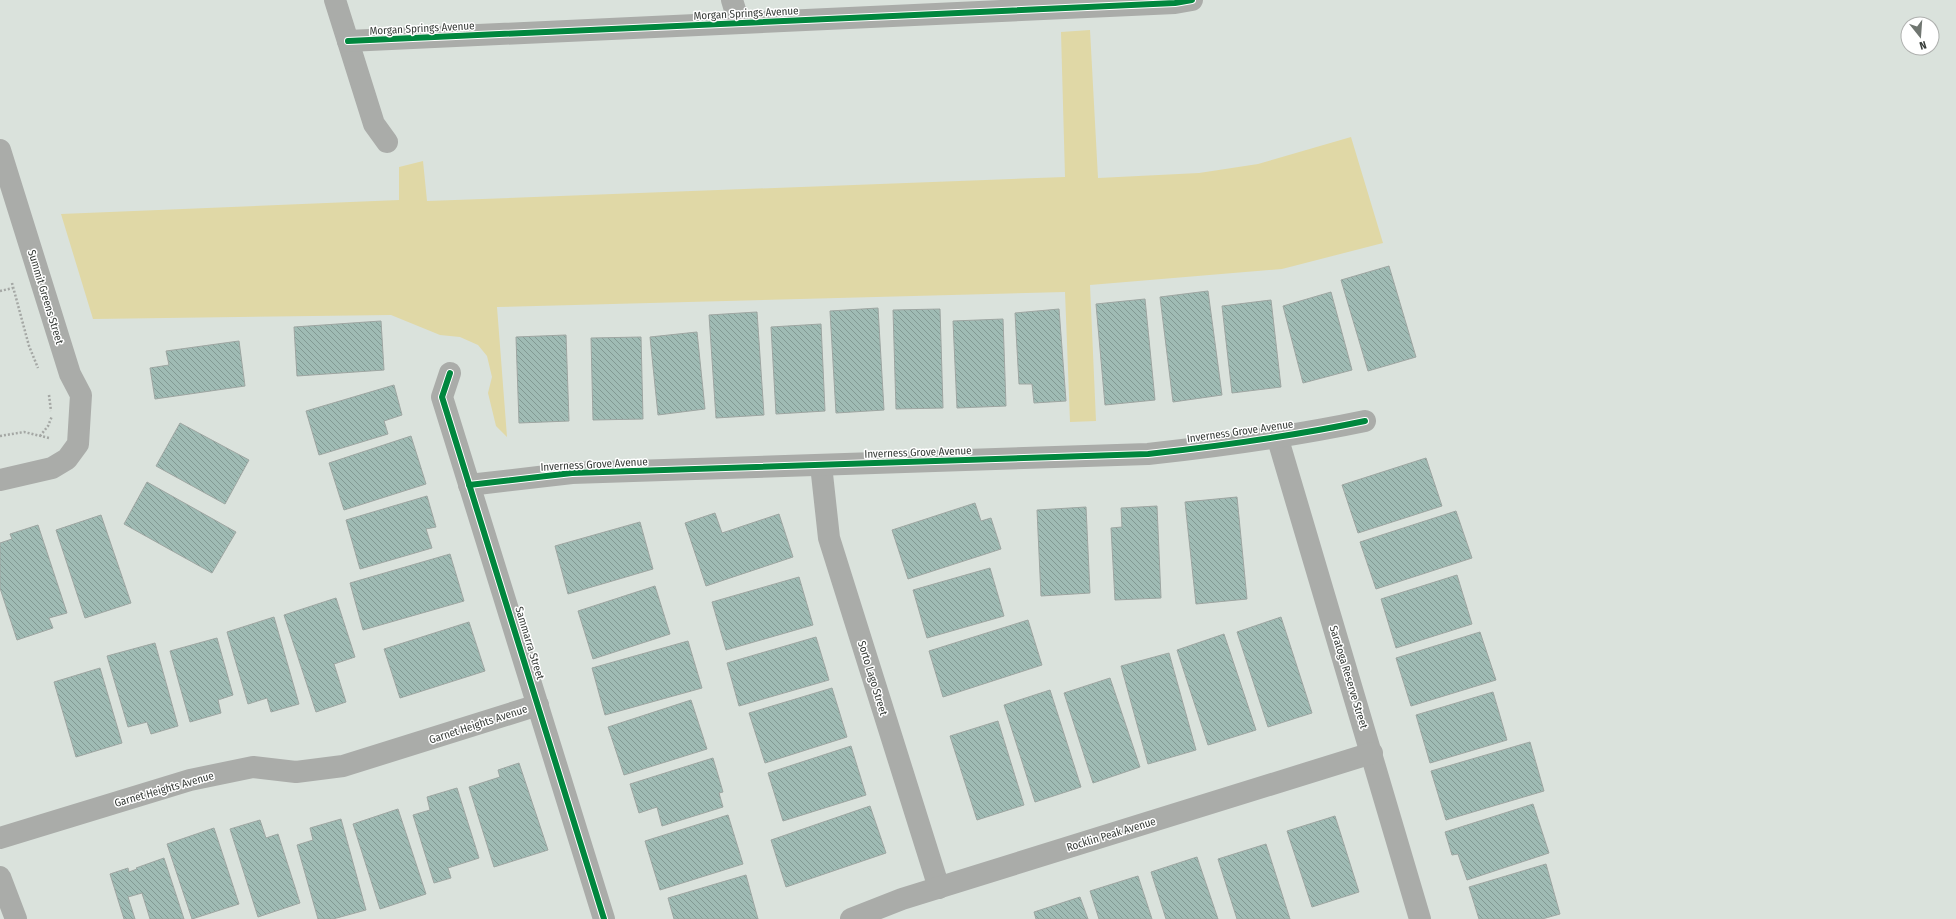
<svg xmlns="http://www.w3.org/2000/svg" width="1956" height="919" font-family="'Fira Sans Condensed',sans-serif">
  <defs>
    <pattern id="building-back-hatch" width="6" height="6" patternUnits="userSpaceOnUse"><rect width="6" height="6" fill="#9fbbb4"/><path d="M-1 5l2 2M0 0l6 6M5-1l2 2" fill="none" stroke="#829993"/></pattern>
  </defs>
  <rect width="100%" height="100%" fill="#dae2dc"/>
  <polygon fill="#e0d8a6" points="1090,30 1098,178 1199,173 1258,164 1351,137 1383,243 1282,269 1090,285 1096,421 1070,422 1065,292 497,307 507,437 496,426 488,393 492,377 487,356 478,345 460,337 440,335 391,315 93,319 61,214 399,200 399,167 423,161 427,201 1065,177 1061,32"/>
  <g fill="url(#building-back-hatch)" stroke="#9ea6a2">
    <polygon points="1389,266 1416,357 1368,371 1341,280"/>
    <polygon points="1208,291 1222,395 1173,402 1160,297"/>
    <polygon points="1331,292 1352,370 1303,383 1283,306"/>
    <polygon points="1145,299 1155,400 1105,405 1096,304"/>
    <polygon points="1271,300 1281,387 1232,393 1222,306"/>
    <polygon points="878,308 884,410 836,413 830,311"/>
    <polygon points="940,309 943,408 896,409 893,310"/>
    <polygon points="1059,309 1066,401 1034,403 1032,384 1019,384 1015,313"/>
    <polygon points="757,312 764,415 716,418 709,315"/>
    <polygon points="1003,319 1006,406 957,408 953,321"/>
    <polygon points="381,321 384,370 297,376 294,327"/>
    <polygon points="821,324 825,411 776,414 771,327"/>
    <polygon points="697,332 705,409 658,415 650,337"/>
    <polygon points="566,335 569,421 519,423 516,337"/>
    <polygon points="641,337 643,419 593,420 591,338"/>
    <polygon points="239,341 245,386 155,399 150,368 169,365 166,351"/>
    <polygon points="394,385 402,415 384,421 388,434 319,455 306,411"/>
    <polygon points="180,423 249,460 225,504 156,466"/>
    <polygon points="411,436 426,484 344,510 329,463"/>
    <polygon points="1426,458 1442,506 1358,533 1342,485"/>
    <polygon points="147,482 236,532 212,573 124,524"/>
    <polygon points="427,496 436,527 426,529 432,548 360,569 346,520"/>
    <polygon points="1237,497 1247,599 1196,604 1185,502"/>
    <polygon points="975,503 981,521 991,518 1001,549 908,579 892,530"/>
    <polygon points="1157,506 1161,598 1115,600 1111,528 1122,527 1121,508"/>
    <polygon points="1086,507 1090,593 1041,596 1037,510"/>
    <polygon points="1456,511 1472,558 1376,589 1360,542"/>
    <polygon points="715,513 722,533 779,514 793,557 706,586 685,523"/>
    <polygon points="101,515 131,603 85,618 56,530"/>
    <polygon points="640,522 653,569 568,594 555,546"/>
    <polygon points="38,525 67,613 49,618 53,628 17,640 0,588 0,543 12,539 10,534"/>
    <polygon points="450,554 464,601 363,630 350,583"/>
    <polygon points="990,568 1004,616 927,638 913,590"/>
    <polygon points="1457,575 1472,624 1396,648 1381,599"/>
    <polygon points="799,577 813,625 726,650 712,602"/>
    <polygon points="655,586 670,634 593,659 578,611"/>
    <polygon points="336,598 355,657 334,664 346,702 316,712 284,615"/>
    <polygon points="274,617 299,704 271,712 267,698 248,704 227,632"/>
    <polygon points="1281,617 1312,713 1268,727 1237,632"/>
    <polygon points="1028,620 1042,665 943,697 929,651"/>
    <polygon points="469,622 485,671 400,698 384,649"/>
    <polygon points="1480,632 1496,680 1411,706 1396,658"/>
    <polygon points="1224,634 1256,730 1208,745 1177,650"/>
    <polygon points="816,637 829,680 739,706 727,663"/>
    <polygon points="217,638 233,695 218,700 221,713 190,722 170,651"/>
    <polygon points="688,641 702,688 605,715 592,668"/>
    <polygon points="155,643 178,726 151,734 147,722 128,727 107,656"/>
    <polygon points="1169,653 1196,750 1148,764 1121,666"/>
    <polygon points="100,668 122,743 76,757 54,682"/>
    <polygon points="1110,678 1140,767 1093,783 1064,693"/>
    <polygon points="832,688 847,737 765,763 749,713"/>
    <polygon points="1050,690 1081,787 1035,802 1004,705"/>
    <polygon points="1493,692 1507,740 1430,763 1416,715"/>
    <polygon points="691,700 707,749 624,775 608,727"/>
    <polygon points="998,721 1024,805 977,820 950,736"/>
    <polygon points="1530,742 1544,791 1446,820 1431,771"/>
    <polygon points="851,746 866,795 783,821 768,773"/>
    <polygon points="713,758 723,792 719,793 723,807 662,826 657,807 639,813 630,784"/>
    <polygon points="519,763 548,850 494,867 469,787 500,777 498,770"/>
    <polygon points="457,788 479,858 448,868 451,878 434,883 413,815 430,810 427,797"/>
    <polygon points="1533,804 1549,853 1467,880 1458,854 1452,855 1445,832"/>
    <polygon points="870,806 886,853 786,887 771,840"/>
    <polygon points="398,809 426,894 380,909 353,824"/>
    <polygon points="728,815 743,864 660,890 645,841"/>
    <polygon points="1335,816 1359,892 1312,907 1287,831"/>
    <polygon points="341,819 366,910 333,919 318,919 297,845 313,840 310,828"/>
    <polygon points="260,820 266,838 278,834 300,903 258,917 230,829"/>
    <polygon points="214,828 239,904 192,919 167,844"/>
    <polygon points="1266,844 1290,919 1237,919 1218,859"/>
    <polygon points="1197,857 1218,919 1166,919 1151,872"/>
    <polygon points="164,858 184,919 150,919 142,893 128,897 135,919 124,919 110,874 128,868 129,872 137,869 136,868"/>
    <polygon points="1546,864 1560,914 1542,919 1479,919 1469,887"/>
    <polygon points="746,875 758,919 674,919 668,898"/>
    <polygon points="1138,876 1152,919 1099,919 1090,891"/>
    <polygon points="1080,897 1088,919 1036,919 1034,912"/>
  </g>
  <g fill="none" stroke-linecap="round" stroke-linejoin="round">
    <g stroke="#a4a7a4" stroke-width="2.5" stroke-dasharray="2 2" stroke-linecap="butt">
      <polyline points="12,283 29,346 38,368"/>
      <polyline points="0,291 13,288"/>
      <polyline points="49,395 51,411"/>
      <polyline points="0,436 24,432 49,438"/>
      <polyline points="40,436 48,426 52,416"/>
    </g>
    <g stroke="#aaaca9" stroke-width="22">
      <polyline points="335,0 374,124 387,142"/>
      <polyline points="732,0 739,23"/>
      <polyline points="348,41 1175,3 1192,0"/>
      <polyline points="0,150 70,374 81,395 78,444 67,459 52,468 0,480"/>
      <polyline points="450,373 442,397 604,919"/>
      <polyline points="1277,436 1420,919"/>
      <polyline points="821,465 829,538 939,888"/>
      <path d="M469,485L572,473L1148,454C1221,446 1293,436 1365,421"/>
      <polyline points="0,838 190,780 253,767 296,772 343,766 538,705"/>
      <polyline points="0,877 16,919"/>
      <polyline points="851,919 902,899 1372,753"/>
    </g>
    <g stroke="#fff" stroke-width="8">
      <g id="cycleway">
        <polyline points="348,41 1175,3 1192,0"/>
        <polyline points="450,373 442,397 604,919"/>
        <path d="M469,485L572,473L1148,454C1221,446 1293,436 1365,421"/>
      </g>
    </g>
    <use href="#cycleway" stroke="#00873e" stroke-width="6"/>
  </g>
  <g text-anchor="middle" stroke-width="3" stroke-linejoin="round" paint-order="stroke">
    <g font-size="11" fill="#373c38" stroke="#fff">
      <text transform="translate(746 13) rotate(-3)" y="4">Morgan Springs Avenue</text>
      <text transform="translate(422 28) rotate(-3)" y="4">Morgan Springs Avenue</text>
      <text transform="translate(46 297) rotate(73)" y="4">Summit Greens Street</text>
      <text transform="translate(1240 431) rotate(-8)" y="4">Inverness Grove Avenue</text>
      <text transform="translate(918 452) rotate(-2)" y="4">Inverness Grove Avenue</text>
      <text transform="translate(594 464) rotate(-3)" y="4">Inverness Grove Avenue</text>
      <text transform="translate(530 643) rotate(73)" y="4">Sammarra Street</text>
      <text transform="translate(1349 677) rotate(73)" y="4">Saratoga Reserve Street</text>
      <text transform="translate(873 678) rotate(73)" y="4">Sorto Lago Street</text>
      <text transform="translate(478 724) rotate(-18)" y="4">Garnet Heights Avenue</text>
      <text transform="translate(164 789) rotate(-16)" y="4">Garnet Heights Avenue</text>
      <text transform="translate(1111 834) rotate(-17)" y="4">Rocklin Peak Avenue</text>
    </g>
  </g>
  <g transform="translate(1920 36) rotate(163)"><circle r="19" fill="#ffffff" stroke="#afb1af"/>
  <path d="M0-3L7 15L0 10L-7 15Z" fill="#707671"/>
  <text y="-6" font-size="11" font-weight="bold" text-anchor="middle" fill="#373c38">N</text>
  </g>
</svg>
